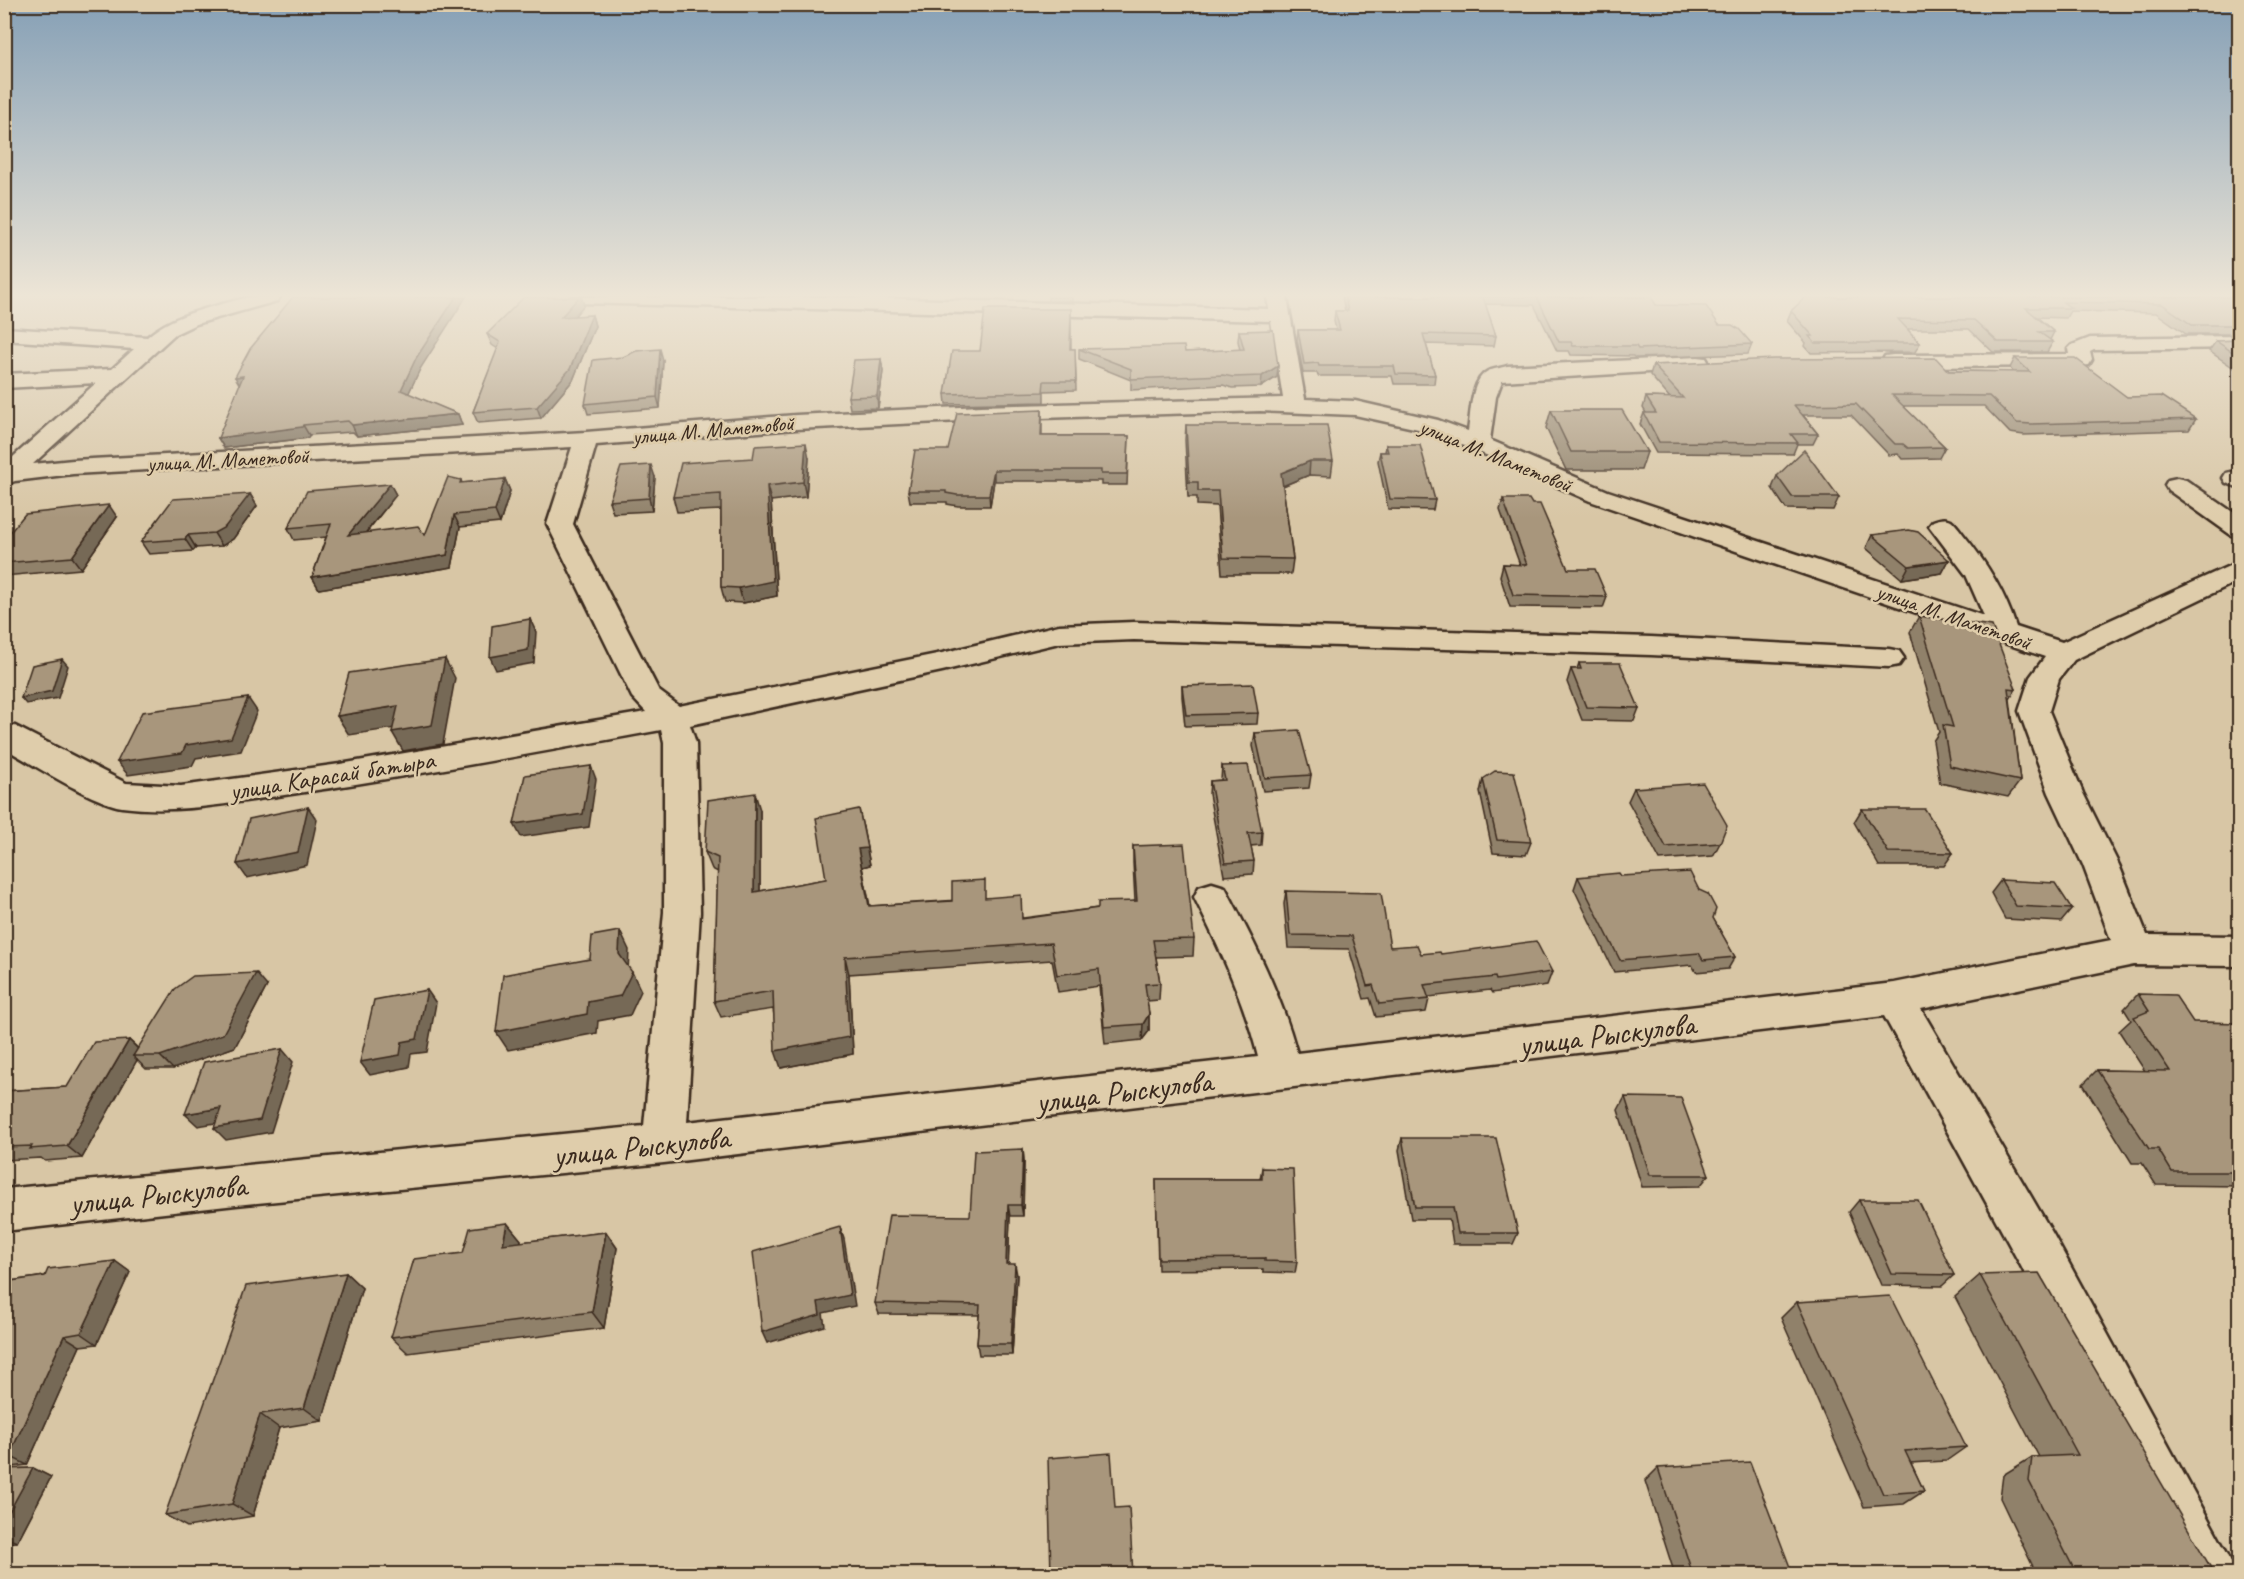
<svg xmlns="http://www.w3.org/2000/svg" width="2244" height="1579" font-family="Caveat,sans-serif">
  <rect width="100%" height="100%" fill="#d8c6a5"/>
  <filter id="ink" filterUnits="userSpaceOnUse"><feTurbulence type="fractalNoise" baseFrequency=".0167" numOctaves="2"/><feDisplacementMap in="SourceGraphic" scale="12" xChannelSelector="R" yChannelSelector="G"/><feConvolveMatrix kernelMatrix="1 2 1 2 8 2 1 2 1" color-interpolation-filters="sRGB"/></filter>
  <g filter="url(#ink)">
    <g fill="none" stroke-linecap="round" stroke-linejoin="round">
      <g stroke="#3b2a1e" stroke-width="5">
        <g id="minor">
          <path d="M249,297H280L277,301L196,324L175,334L33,464L73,460L586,432L796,415L981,406L1283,398L1271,321L581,303L574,301L571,297H832L1269,309L1267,297H1287L1305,399L1355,401L1438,420L1468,431C1471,415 1470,380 1488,371C1493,369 1501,368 1507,366L1698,357L1706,358L1709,363L1706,368L1698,369L1502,381L1496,397L1490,440L1608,491L1984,616L1966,575L1929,526L1933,521C1939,519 1945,517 1951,520C1955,523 1960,530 1963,534C1986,562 2005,592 2016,627L2062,642L2240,561V580L2074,660L2059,679L2049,711L2083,793L2119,865L2147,935L2240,936V966L2134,965L1921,1009L2053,1234L2228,1555L2236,1574H2180L2021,1266L1884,1016L664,1163L236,1205L4,1231V1189L644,1126L664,912V743L661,730C540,752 419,775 298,793C240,801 181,815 122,807C91,802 33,764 4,748V724L15,726L126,783L181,786L340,764L646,712L632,697L547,524L572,447L73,474L15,481L4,485V465L96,383L4,388V374L112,369L134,349L4,340V328L147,337C175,313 213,307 249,297ZM1260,411L1355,415L1423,430L1470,448L1590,501L2045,657L2030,677L2019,711L2049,793L2083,865L2111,940L1894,983L1297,1053C1281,994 1253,940 1225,887L1212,883L1199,887L1194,897C1220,949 1244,1000 1258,1057L687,1122L700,912L696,743L690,725L942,671L1059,643L1134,640L1651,655L1889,667L1899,665L1904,658L1899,651L1889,649L1651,637L1134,622L1059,625L942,653L679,706L659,691L573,524L596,445L796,429L981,420Z"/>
          <polygon points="2240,336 2240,348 2094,350 2090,352 2092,360 2089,365 2081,366 1893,367 1885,366 1882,361 1885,356 1893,355 2069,354 2068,349 2072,345 2090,338"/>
          <polygon points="2235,471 2240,472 2240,488 2226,483 2223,478 2226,473"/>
          <polygon points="2177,478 2186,480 2240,517 2240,537 2231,535 2168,490 2165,485 2168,480"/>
        </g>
      </g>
      <use href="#minor" fill="#dfcdab" fill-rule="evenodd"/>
    </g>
    <g fill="#90816b" stroke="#3b2a1e" stroke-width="1.5">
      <polygon points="579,297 581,297 584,305 574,316 592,315 595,326 573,380 541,418 478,423 473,412 498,349 492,345 487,334"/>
      <rect x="1048" y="297" width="24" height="4"/>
      <polygon points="1342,297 1651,297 1656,305 1719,325 1752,344 1748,354 1635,358 1633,356 1571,355 1569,351 1557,351 1534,305 1485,304 1496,336 1494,346 1426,344 1435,375 1434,384 1394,384 1392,376 1318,376 1317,373 1303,373 1297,340 1298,330 1336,330 1334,321 1335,311 1345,311"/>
      <polygon points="1806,297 2240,297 2240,334 2186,334 2156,313 2070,311 2066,318 2037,317 2054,332 2050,340 2053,342 2047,352 1993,352 1969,329 1907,329 1920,343 1915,352 1811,353 1805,346 1806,343 1787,321 1791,311"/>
      <polygon points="1071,309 1071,349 1075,349 1076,390 1044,391 1044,402 946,404 945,394 980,351"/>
      <polygon points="1239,331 1277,377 1261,387 1232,388 1223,385 1131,390 1131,380 1079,359 1079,349 1185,352 1240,350 1238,341"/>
      <polygon points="2240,340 2240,368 2234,368 2209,351 2216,341"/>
      <polygon points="2015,358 2127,397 2196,419 2189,430 2024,435 2010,433 1984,406 1903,406 1945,447 1939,458 1902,459 1898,454 1889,455 1851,415 1803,415 1818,434 1813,444 1797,444 1793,454 1656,453 1640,424 1644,413 1646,413 1643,408 1646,397 1670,398 1650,375 1653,365 2013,372 2010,368"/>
      <polygon points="881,359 883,371 878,408 850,409 848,397"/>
      <polygon points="663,360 660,408 588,414 585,404"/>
      <polygon points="420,369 408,394 458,414 462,425 357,436 353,432 309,435 308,438 224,448 218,438"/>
      <polygon points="1042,410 1042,436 1129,436 1127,485 1101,485 1101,481 994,481 990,506 958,506 947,504 947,502 910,502 908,491 948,450"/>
      <polygon points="1551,410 1647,452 1641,470 1566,470 1546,428"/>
      <polygon points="1186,425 1333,461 1331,476 1309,475 1283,486 1293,559 1291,574 1222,574 1217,506 1197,505 1197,497 1188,497 1185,440"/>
      <polygon points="1386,445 1435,500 1433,510 1388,509 1378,461 1380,452 1385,452"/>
      <polygon points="809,458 806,497 771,501 777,596 743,603 725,602 721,587 721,510 677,512 673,497"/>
      <polygon points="1777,476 1839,497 1833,510 1786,509 1772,488"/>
      <polygon points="655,477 652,511 613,513 609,501"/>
      <polygon points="505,479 510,491 500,523 460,527 452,567 319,589 312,577 326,537 294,540 288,528 390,484 396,495 366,533 425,535 461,480 462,483"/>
      <polygon points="250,494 257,506 233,539 222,546 196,548 193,551 149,554 141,542"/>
      <polygon points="1503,499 1568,569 1607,597 1603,608 1510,607 1500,576 1503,564 1520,565 1500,510"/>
      <polygon points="117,517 81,569 4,576 4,540"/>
      <polygon points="1872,535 1949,560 1942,573 1902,579 1866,548"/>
      <polygon points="1919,616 2016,689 2010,699 2020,781 2008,797 1940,783 1933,741 1939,732 1910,632"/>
      <polygon points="1579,663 1639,708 1634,721 1582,720 1567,682 1571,669 1577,669"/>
      <polygon points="1182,686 1258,713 1257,724 1185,726 1182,697"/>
      <polygon points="1255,733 1311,775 1309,788 1263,791 1253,746"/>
      <polygon points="1222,766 1262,832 1261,845 1251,846 1254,861 1253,874 1224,876 1209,794 1210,781 1221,780"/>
      <polygon points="1483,779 1531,842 1526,855 1493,853 1480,792"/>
      <polygon points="1634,788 1720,843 1713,856 1660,860 1628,801"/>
      <polygon points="1862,809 1953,853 1944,866 1879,866 1854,822"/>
      <polygon points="760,810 760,891 826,879 863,827 870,865 862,867 870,906 987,898 1023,918 1098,908 1135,901 1133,863 1133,846 1194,939 1193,956 1156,957 1160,983 1159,1000 1147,1001 1149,1014 1149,1031 1142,1040 1105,1044 1099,986 1058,992 1052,960 849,974 853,1054 781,1068 773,1009 721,1017 714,1001 718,872 712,869 705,852"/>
      <polygon points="1621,876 1713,918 1735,957 1728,969 1696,972 1692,965 1614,972 1574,889 1578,877"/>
      <polygon points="2001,880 2072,909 2061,922 2005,919 1991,893"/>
      <polygon points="1286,891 1390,947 1421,954 1441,954 1552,972 1547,985 1492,993 1490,990 1428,997 1429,999 1426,1012 1376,1017 1370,998 1364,999 1349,949 1288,948 1284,904"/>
      <polygon points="267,986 235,1047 173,1069 146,1069 137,1060 82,1158 45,1161 41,1158 4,1160 4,1091 67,1087 129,1040 138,1048"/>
      <polygon points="2138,994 2193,1022 2240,1023 2240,1186 2156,1185 2142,1163 2132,1163 2083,1084 2097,1070 2145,1071 2119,1031 2131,1020 2124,1009"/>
      <polygon points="1625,1097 1709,1175 1700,1186 1642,1187 1618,1110"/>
      <polygon points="1402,1138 1518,1233 1513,1244 1453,1244 1449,1219 1411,1219 1399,1150"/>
      <polygon points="1023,1149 1024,1161 1023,1216 1010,1216 1008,1264 1017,1275 1012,1355 979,1355 977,1344 979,1315 879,1314 875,1303 970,1216"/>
      <polygon points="1262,1168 1297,1262 1295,1273 1263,1272 1263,1269 1158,1270 1156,1179 1260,1179"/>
      <polygon points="1859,1200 1954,1275 1942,1286 1881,1285 1849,1212"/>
      <polygon points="507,1223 521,1240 520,1242 606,1232 617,1248 604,1328 408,1353 391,1337 463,1253"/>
      <polygon points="115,1261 130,1272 97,1344 80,1346 27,1465 4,1468 4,1282 45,1276"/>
      <polygon points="346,1273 362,1288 322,1421 279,1428 253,1516 187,1527 165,1515"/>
      <polygon points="1980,1275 2215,1575 2037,1575 2000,1498 2003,1475 2032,1457 2039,1457 1955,1297"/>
      <polygon points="1797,1302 1966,1447 1946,1461 1911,1463 1924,1491 1904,1504 1864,1507 1781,1318"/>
      <polygon points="33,1468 51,1477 17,1542 4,1543 4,1469"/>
      <polygon points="1658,1468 1793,1575 1675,1575 1645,1481"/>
    </g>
    <g fill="#766957" stroke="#3b2a1e" stroke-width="1.5">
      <polygon points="456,297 466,297 420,369 405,401 401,390 416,358"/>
      <polygon points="579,297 581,297 584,305 564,328 561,317"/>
      <polygon points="592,315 595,326 573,380 541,418 537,407"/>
      <polygon points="660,349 663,360 660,408 657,397"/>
      <polygon points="881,359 883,371 878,408 877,396"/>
      <polygon points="1278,366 1277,377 1261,387 1262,376"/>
      <polygon points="243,376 241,387 235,377"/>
      <polygon points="458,414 462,425 357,436 352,425"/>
      <polygon points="303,425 309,435 308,438 224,448 218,438"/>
      <polygon points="806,443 809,458 806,497 803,482"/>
      <polygon points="1310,461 1309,475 1280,487 1281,473"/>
      <polygon points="651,465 655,477 652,511 649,498"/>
      <polygon points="994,470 994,481 990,506 989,495"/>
      <polygon points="505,479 510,491 500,523 495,511"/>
      <polygon points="390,484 396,495 354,547 348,535"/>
      <polygon points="767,486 771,501 777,596 743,603 739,588"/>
      <polygon points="250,494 257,506 233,539 222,546 214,533"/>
      <polygon points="109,505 117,517 81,569 72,557"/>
      <polygon points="454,515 460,527 452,567 319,589 312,577 447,555"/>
      <polygon points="188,535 196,548 193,551 185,539"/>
      <polygon points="1949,560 1942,573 1902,579 1909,566"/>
      <polygon points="530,619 536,632 534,663 496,670 490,657"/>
      <polygon points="62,659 68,666 58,698 26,704 21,698"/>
      <polygon points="445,659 455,678 443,744 403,751 392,732"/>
      <polygon points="248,698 257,711 241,751 196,758 192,766 128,775 117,762 186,745"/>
      <polygon points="398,706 409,726 349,735 337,716"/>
      <polygon points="591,766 596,779 589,827 521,837 514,824"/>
      <polygon points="755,793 760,810 760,909 754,892"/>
      <polygon points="308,807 317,820 307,865 247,878 237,864"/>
      <polygon points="859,809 870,865 862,867 873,923 858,849"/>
      <polygon points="620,931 629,950 628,973 619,954"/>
      <polygon points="845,957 849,974 853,1054 781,1068 775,1051"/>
      <polygon points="632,972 641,991 630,1015 598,1021 597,1033 508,1050 496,1032 588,1002"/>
      <polygon points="256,973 267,986 235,1047 173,1069 160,1056"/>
      <polygon points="427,990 436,1003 427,1052 411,1054 409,1067 370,1075 360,1062 402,1042"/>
      <polygon points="1149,1014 1149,1031 1142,1040 1143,1024"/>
      <polygon points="129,1040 141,1052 133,1056 137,1060 82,1158 67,1146"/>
      <polygon points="282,1049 293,1062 271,1132 226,1140 214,1128"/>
      <polygon points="221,1108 233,1120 198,1126 185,1114"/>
      <polygon points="1023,1149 1024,1161 1023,1216 1021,1205"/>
      <polygon points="1008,1205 1010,1216 1008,1275 1006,1264"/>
      <polygon points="507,1223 521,1240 516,1261 503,1244"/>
      <polygon points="840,1227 844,1239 855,1306 823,1313 825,1326 767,1343 762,1332 818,1302"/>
      <polygon points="606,1232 617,1248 604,1328 592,1312"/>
      <polygon points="115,1261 130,1272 97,1344 81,1333"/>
      <polygon points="1015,1264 1017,1275 1012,1355 1011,1344"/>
      <polygon points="346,1273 362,1288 322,1421 304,1408"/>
      <polygon points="64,1336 80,1346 27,1465 9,1456"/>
      <polygon points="260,1414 279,1428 253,1516 232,1504"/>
      <polygon points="33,1468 51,1477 17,1542 4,1537 4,1521"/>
    </g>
    <g fill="#a8967c" stroke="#3b2a1e" stroke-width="1.5">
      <polygon points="293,297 456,297 416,358 401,390 458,414 352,425 348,421 303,425 302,427 218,438 243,376 235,377 250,349"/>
      <polygon points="524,297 579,297 561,317 592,315 570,369 537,407 473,412 500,342 487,334"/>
      <polygon points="1345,297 1483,297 1496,336 1423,334 1435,375 1396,374 1394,366 1319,366 1318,363 1304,364 1298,330 1340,330 1335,311 1348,311"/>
      <polygon points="1537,297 1651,297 1656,305 1706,306 1719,325 1732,325 1739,329 1752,344 1638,349 1636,346 1573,346 1571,342 1559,342"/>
      <polygon points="1806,297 2240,297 2240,325 2192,325 2162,304 2063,302 2071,308 2026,308 2054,332 2039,332 2053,342 1998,342 1974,320 1898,319 1920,343 1815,343 1809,336 1813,336 1791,311"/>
      <polygon points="985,309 1071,309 1070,349 1075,349 1076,381 1044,381 1043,392 945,394 952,351 980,351"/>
      <polygon points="1273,330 1278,366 1262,376 1233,377 1223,375 1131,379 1131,369 1079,349 1184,346 1185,352 1244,349 1239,331"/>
      <polygon points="2240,340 2240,357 2216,341"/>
      <polygon points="660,349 657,397 585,404 593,360 623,357 636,351"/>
      <polygon points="1936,358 1948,371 2030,372 2015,358 2075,358 2127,397 2161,396 2196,419 2031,424 2017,423 1989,396 1892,395 1945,447 1908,448 1903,444 1895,444 1856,404 1794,405 1818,434 1791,434 1798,443 1659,442 1644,413 1656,413 1646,397 1683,398 1653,365 1774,359"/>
      <polygon points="881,359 877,396 848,397 854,360"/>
      <polygon points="1042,410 1041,436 1129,436 1127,474 1101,474 1101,470 994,470 989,495 957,495 946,493 946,491 908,491 915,450 948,450 957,413"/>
      <polygon points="1551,410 1622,410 1647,452 1571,452"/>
      <polygon points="1186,425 1327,425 1333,461 1310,461 1281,473 1293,559 1223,558 1218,491 1198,491 1198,482 1189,482"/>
      <polygon points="806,443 803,482 767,486 773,581 739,588 721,587 721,494 673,497 681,463 753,458 755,446"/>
      <polygon points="1386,445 1420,445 1435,500 1390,499 1380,452 1388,452"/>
      <polygon points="1804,450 1839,497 1792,497 1777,476"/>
      <polygon points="651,465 649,498 609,501 621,467"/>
      <polygon points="448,477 461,480 460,483 505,479 495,511 454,515 447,555 312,577 331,524 288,528 307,491 390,484 348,535 418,526 425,535"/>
      <polygon points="250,494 225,527 214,533 188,535 185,539 141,542 173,499"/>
      <polygon points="1503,499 1529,499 1532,504 1540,504 1568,569 1595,569 1607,597 1513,595 1503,564 1527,565"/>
      <polygon points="109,505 72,557 4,563 4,540 25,514"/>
      <polygon points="1909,530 1918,532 1949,560 1909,566 1872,535"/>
      <polygon points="1919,616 1992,626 2016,689 2008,688 2020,781 1950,766 1943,725 1953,727"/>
      <polygon points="530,619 528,650 490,657 492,626"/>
      <polygon points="62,659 52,691 21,698 32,665"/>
      <polygon points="445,659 432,725 392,732 398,706 337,716 349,673"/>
      <polygon points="1579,663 1620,663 1639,708 1586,707 1571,669 1581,669"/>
      <polygon points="1253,684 1258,713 1186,715 1182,686"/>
      <polygon points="248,698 231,738 186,745 182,753 117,762 142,712"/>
      <polygon points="1299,730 1311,775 1265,778 1255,733"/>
      <polygon points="1248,765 1262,832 1248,833 1254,861 1225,863 1210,781 1225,780 1222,766"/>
      <polygon points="591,766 583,814 514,824 525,775"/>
      <polygon points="1495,771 1514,772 1531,842 1497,840 1483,779"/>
      <polygon points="1703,783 1727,825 1720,843 1666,847 1634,788"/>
      <polygon points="755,793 754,892 826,879 816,818 859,809 867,848 858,849 869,906 952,901 952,882 985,880 985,898 1021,895 1022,919 1098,908 1098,902 1137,901 1133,846 1184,844 1194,939 1153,940 1160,983 1145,984 1149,1014 1143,1024 1104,1027 1099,969 1057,975 1051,943 845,957 849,1037 775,1051 773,991 714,1001 718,858 705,852 708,800"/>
      <polygon points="308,807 298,852 237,864 249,819"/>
      <polygon points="1862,809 1925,809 1953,853 1888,852"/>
      <polygon points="1690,872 1699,890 1708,894 1716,909 1713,918 1735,957 1703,960 1699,953 1620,960 1578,877 1619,873 1621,876"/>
      <polygon points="2001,880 2055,883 2072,909 2016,906"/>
      <polygon points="1286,891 1381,893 1390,947 1417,945 1421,954 1440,952 1441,954 1536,941 1552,972 1496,980 1495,977 1424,985 1429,999 1379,1004 1373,985 1367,986 1352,936 1290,935"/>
      <polygon points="620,931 619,954 632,972 620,996 588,1002 587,1014 496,1032 503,975 590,959 592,936"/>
      <polygon points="256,973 223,1034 160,1056 133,1056 175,989 193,976"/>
      <polygon points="427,990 417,1039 402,1042 400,1055 360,1062 374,1000"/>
      <polygon points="2138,994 2175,995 2193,1022 2240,1023 2240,1172 2172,1172 2158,1149 2149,1149 2097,1070 2170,1071 2134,1017 2149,1011"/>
      <polygon points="129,1040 67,1146 30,1149 32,1146 4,1147 4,1091 67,1087 94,1042"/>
      <polygon points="282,1049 260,1120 214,1128 221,1108 185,1114 204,1062"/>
      <polygon points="1625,1097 1681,1098 1709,1175 1650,1175"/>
      <polygon points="1402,1138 1496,1138 1518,1233 1458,1233 1453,1207 1415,1207"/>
      <polygon points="1023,1149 1021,1205 1008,1205 1006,1264 1015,1264 1011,1344 977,1344 980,1305 875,1303 889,1215 970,1216 974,1151"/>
      <polygon points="1262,1168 1293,1169 1297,1262 1265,1261 1265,1258 1158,1259 1156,1179 1262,1179"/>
      <polygon points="1859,1200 1918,1200 1954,1275 1892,1274"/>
      <polygon points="507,1223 503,1244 606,1232 592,1312 391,1337 414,1259 463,1253 470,1228"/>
      <polygon points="840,1227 850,1295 818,1302 820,1315 762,1332 753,1252"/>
      <polygon points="115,1261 81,1333 64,1336 9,1456 4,1456 4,1282 45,1276 48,1269"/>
      <polygon points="346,1273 304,1408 260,1414 232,1504 165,1515 246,1286"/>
      <polygon points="2039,1273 2215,1575 2077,1575 2029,1481 2032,1457 2078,1455 1980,1275"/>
      <polygon points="1890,1296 1966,1447 1905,1451 1924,1491 1883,1494 1797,1302"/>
      <polygon points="1111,1453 1115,1508 1129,1507 1133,1575 1051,1575 1048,1458"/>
      <polygon points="1750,1462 1793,1575 1693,1575 1658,1468"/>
      <polygon points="33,1468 4,1521 4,1469"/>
    </g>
  </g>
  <linearGradient id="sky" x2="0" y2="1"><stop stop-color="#86a0b6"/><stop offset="0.57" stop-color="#ede5d6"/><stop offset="1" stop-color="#ede5d6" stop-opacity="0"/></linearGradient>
  <rect width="2244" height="518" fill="url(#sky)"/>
  <g text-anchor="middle" stroke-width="5" stroke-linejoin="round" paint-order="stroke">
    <g font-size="22" fill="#3b2a1e" stroke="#dfcdab">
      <text transform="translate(713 429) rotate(-5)" y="8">улица М. Маметовой</text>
      <text transform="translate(1496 455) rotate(22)" y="8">улица М. Маметовой</text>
      <text transform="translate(228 459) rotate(-3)" y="8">улица М. Маметовой</text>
      <text transform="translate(1954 616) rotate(19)" y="8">улица М. Маметовой</text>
    </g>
    <g font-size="26" fill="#3b2a1e" stroke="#dfcdab">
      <text transform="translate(332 775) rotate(-9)" y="9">улица Карасай батыра</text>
    </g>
    <g font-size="32" fill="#3b2a1e" stroke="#dfcdab">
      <text transform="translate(1607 1034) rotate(-7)" y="11">улица Рыскулова</text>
      <text transform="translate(1124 1091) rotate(-7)" y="11">улица Рыскулова</text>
      <text transform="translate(641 1146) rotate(-6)" y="11">улица Рыскулова</text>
      <text transform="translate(158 1194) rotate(-6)" y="11">улица Рыскулова</text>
    </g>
  </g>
  <rect width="2244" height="1579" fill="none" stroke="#dfcdab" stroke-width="24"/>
  <rect x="12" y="12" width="2220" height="1555" fill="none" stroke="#3b2a1e" stroke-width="2" filter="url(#ink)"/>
</svg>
